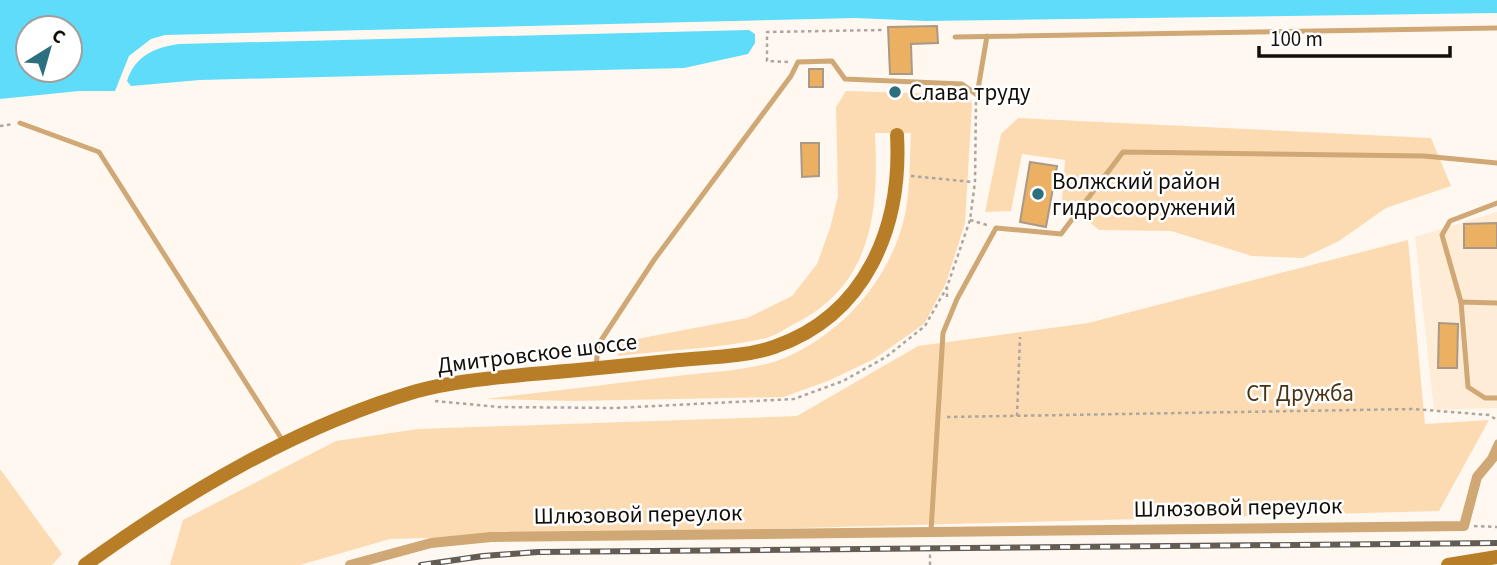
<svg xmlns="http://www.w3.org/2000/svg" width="1497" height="565" font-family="'Source Sans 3',sans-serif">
  <rect width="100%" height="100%" fill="#fff8f0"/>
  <polygon fill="#feecd7" points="1497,212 1497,408 1434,410 1415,237"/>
  <g fill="#fcdbb3">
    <path d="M846,91L969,95L972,105L965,223L946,283L924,324L874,359L828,381L783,397L573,401L485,399C552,391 619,383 685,375C719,371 759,370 789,356C841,332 882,287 900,233C911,201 909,167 911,133H875C879,210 873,284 796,323C786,328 774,337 762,339C716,349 666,350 618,356L621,342L747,318L792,296L817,264L830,228L838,196L836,107Z"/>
    <polygon points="1018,118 1431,138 1451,186 1386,208 1339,241 1303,258 1252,256 1171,231 1099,230 1062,200 1065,160 1022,154 1011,211 985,212 1001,134"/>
    <polygon points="1408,240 1425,424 1489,420 1439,511 390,539 300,565 170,565 183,520 336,441 418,429 797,416 918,346 1088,323"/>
    <polygon points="0,469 62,554 52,565 0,565"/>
  </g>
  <g fill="#5edcfa" fill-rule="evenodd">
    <path d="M0,0H1497V13L926,21L855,18L165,35L151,39L129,56L115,91H79L0,99ZM28,28H70V70H28Z"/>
    <path d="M749,30L755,34V43L748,54L684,68L200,80L131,86L127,81C135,56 155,47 179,44Z"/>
  </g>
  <g fill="#ebb062" stroke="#a99986" stroke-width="2">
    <polygon points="937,26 938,43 911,44 912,74 890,74 888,27"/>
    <rect x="809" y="69" width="14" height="18"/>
    <polygon points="801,143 819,143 819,176 802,177"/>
    <polygon points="1030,162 1057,166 1046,227 1020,222"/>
    <polygon points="1497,223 1497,248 1464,248 1464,224"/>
    <polygon points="1439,323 1458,324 1457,368 1438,368"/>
  </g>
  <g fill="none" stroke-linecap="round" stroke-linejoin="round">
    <g stroke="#aca69e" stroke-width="2.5" stroke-dasharray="3.5 3.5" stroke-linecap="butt">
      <polyline points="788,62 767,61 767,32 882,30"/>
      <polyline points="0,126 13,124"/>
      <polyline points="911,176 973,182"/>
      <polyline points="970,220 987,225"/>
      <polyline points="947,297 947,287 970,220 975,182 976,102"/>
      <polyline points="435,401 499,407 615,408 794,399 843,381 886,357 925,326 947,287"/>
      <polyline points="1017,416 1020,337"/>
      <polyline points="947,417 1413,409 1489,415 1497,420"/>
      <polyline points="1474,526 1497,527"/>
      <polyline points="930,565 930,544"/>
    </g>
    <g stroke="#cfa876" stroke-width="5">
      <polyline points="955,37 1497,28"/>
      <polyline points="20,123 99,152 283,441"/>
      <polyline points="1461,302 1442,235 1450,221 1497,203"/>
      <polyline points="1497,303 1461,302 1468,387 1485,398 1497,398"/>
      <polyline points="596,368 598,345 654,260 791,76 798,62 832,61 845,79 962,84 977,95 987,36"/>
      <polyline points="1491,455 1497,442"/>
      <polyline points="931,531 943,333 957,299 996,228 1061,234 1123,152 1424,156 1497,163"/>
    </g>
    <polyline stroke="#cfa876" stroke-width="10" points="350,565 431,543 491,537 1464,526 1477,477 1497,453"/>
    <g stroke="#b87e27" stroke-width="14">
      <path d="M85,565C185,493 297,426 417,391C454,381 493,378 532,374C581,370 630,365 679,360C710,357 744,357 774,347C867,315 902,226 897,135"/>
      <polyline points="1448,565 1497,557"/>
    </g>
    <g stroke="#625c55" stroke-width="6">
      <polyline id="rail" points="421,565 483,556 538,552 1497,543"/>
    </g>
    <use href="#rail" stroke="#fff" stroke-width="3.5" stroke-dasharray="10" stroke-linecap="butt"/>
  </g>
  <g fill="#2c7080" stroke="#fff" stroke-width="2.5">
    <circle cx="895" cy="92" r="7"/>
    <circle cx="1038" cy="194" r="7"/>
  </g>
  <g text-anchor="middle" stroke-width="5" stroke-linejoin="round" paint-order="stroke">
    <g font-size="23" fill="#130e07" stroke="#fff" text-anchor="start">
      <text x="909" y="100">Слава труду</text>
      <text x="1052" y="189">Волжский район<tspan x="1052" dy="26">гидросооружений</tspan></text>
    </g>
    <g font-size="23" fill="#130e07" stroke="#fff">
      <text transform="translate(537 353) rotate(-7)" y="8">Дмитровское шоссе</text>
      <text transform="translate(1238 507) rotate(-1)" y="8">Шлюзовой переулок</text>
      <text transform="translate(638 514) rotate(-1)" y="8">Шлюзовой переулок</text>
    </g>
    <g font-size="23" fill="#49320f" stroke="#fff">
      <text x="1300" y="401">СТ Дружба</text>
    </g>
  </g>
  <g transform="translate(49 49) rotate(37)"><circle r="33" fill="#ffffff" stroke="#a19f9c" stroke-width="2"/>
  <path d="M0-5L12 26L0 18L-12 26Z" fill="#2c7080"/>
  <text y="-10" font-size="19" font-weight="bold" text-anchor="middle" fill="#130e07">С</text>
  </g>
  <path d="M1259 46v10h191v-10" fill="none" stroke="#130e07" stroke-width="3.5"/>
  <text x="1270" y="46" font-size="21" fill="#130e07" stroke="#ffffff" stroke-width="5" paint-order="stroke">100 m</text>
</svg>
